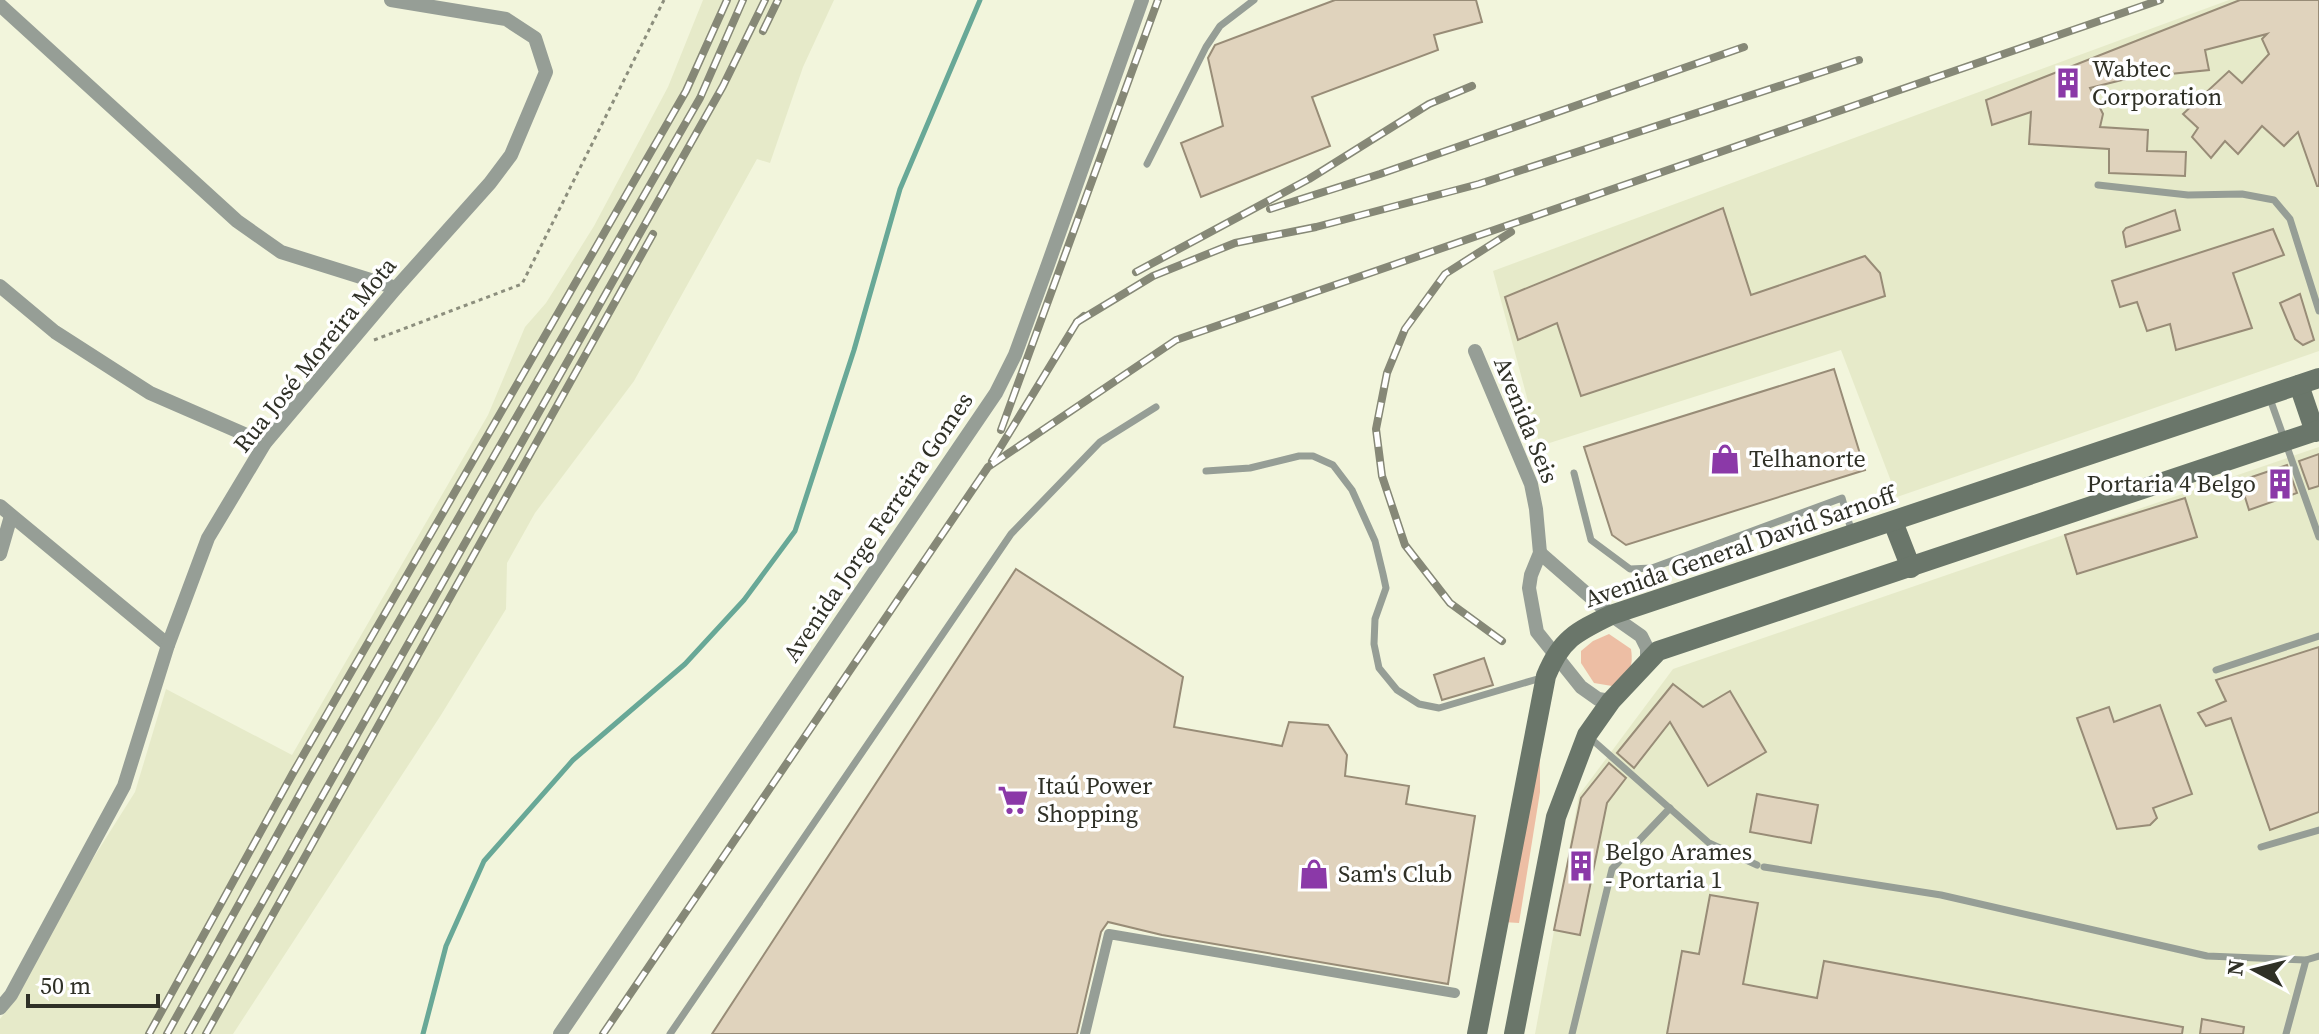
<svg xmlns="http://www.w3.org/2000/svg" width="2319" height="1034" font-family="'Source Serif 4',serif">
  <rect width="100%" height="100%" fill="#f2f5dc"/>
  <g fill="#e6eac9">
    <polygon points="703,0 834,0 803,67 770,163 757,159 634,381 535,513 507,563 506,609 441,715 233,1034 0,1034 0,1019 11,1005 82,876 135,792 166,689 292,755 488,415 525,327 546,303 594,226 668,87"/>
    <polygon points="2229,0 2319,0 2319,351 1897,497 1841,350 1540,446 1493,271"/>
    <polygon points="2319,447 2319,1034 1535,1034 1579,795 1673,669"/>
  </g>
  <g fill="#edbea4">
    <path d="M1609,634L1631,649C1634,669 1628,675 1612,686L1594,683L1581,663V651L1593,641Z"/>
    <polygon points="1540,755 1540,792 1519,923 1503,922"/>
  </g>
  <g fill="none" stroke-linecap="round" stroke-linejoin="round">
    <polyline stroke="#68a897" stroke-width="5" points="423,1034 446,946 484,861 573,760 685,664 744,600 795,531 854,350 900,189 980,0"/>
  </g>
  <g fill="#e0d3bd" stroke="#988c77" stroke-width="2">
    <polygon points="1335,0 1476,0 1482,22 1434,35 1438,50 1312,97 1330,146 1201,197 1181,143 1223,126 1208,58 1215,45"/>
    <polygon points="2240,0 2319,0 2319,186 2317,186 2298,132 2284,146 2262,126 2238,154 2225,141 2211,158 2192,137 2198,128 2183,114 2229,71 2242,83 2269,54 2262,39 2267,34 2205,50 2209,70 2130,78 2090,88 2103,114 2100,127 2148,130 2147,151 2186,152 2185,176 2109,173 2109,149 2029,144 2031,112 1992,125 1986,100"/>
    <polygon points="1723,208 1751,295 1865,256 1880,273 1885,296 1581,396 1557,323 1518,340 1505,297"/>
    <polygon points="2175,210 2180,230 2126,247 2123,232 2126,228"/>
    <polygon points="2273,229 2284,255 2233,273 2252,328 2176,350 2170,324 2147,331 2137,302 2120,307 2112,281"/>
    <polygon points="2300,294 2314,340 2303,345 2295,339 2280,303"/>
    <polygon points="1834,369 1865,470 1626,545 1612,535 1584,447"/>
    <polygon points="2319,454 2319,486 2309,489 2299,461"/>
    <polygon points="2287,465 2297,493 2249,510 2240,481"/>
    <polygon points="2185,498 2197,537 2077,574 2065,535"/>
    <polygon points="1016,569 1183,677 1174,727 1282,746 1289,722 1328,725 1347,755 1345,776 1409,786 1406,804 1475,816 1448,984 1162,935 1108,922 1101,932 1077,1034 712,1034"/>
    <polygon points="2319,647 2319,812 2270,830 2231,718 2206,726 2198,713 2226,701 2216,680"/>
    <polygon points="1484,658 1493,685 1442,700 1434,675"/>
    <polygon points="1673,684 1703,707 1730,691 1766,752 1708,786 1670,722 1634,768 1617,753"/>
    <polygon points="2160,705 2192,794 2153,808 2157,818 2150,825 2117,829 2077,718 2109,707 2114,722"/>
    <polygon points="1609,763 1626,778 1607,803 1580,935 1554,930 1581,798"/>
    <polygon points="1757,794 1818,805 1811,843 1750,832"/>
    <polygon points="1710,895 1758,903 1743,984 1817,998 1824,961 2183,1027 2182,1034 1667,1034 1682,951 1699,954"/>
    <polygon points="2202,1019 2244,1027 2243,1034 2200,1034"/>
  </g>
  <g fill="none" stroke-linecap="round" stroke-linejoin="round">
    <polyline stroke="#8c8e7d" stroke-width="3" stroke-dasharray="4 4" stroke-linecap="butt" points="374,340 522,284 664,0"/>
    <g stroke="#969e96" stroke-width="7">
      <polyline points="1147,164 1206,47 1220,26 1254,0"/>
      <polyline points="2098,185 2188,195 2242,194 2274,200 2290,219 2319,311"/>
      <polyline points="2269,396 2319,537"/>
      <polyline points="1206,471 1250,468 1299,456 1313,456 1333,465 1352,490 1375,541 1383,574 1386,588 1375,619 1374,644 1379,668 1397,690 1419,704 1439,708 1541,678"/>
      <polyline points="1574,473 1591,540 1630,569 1652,568 1842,498 1852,533"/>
      <polyline points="2216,670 2319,636"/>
      <polyline points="1588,736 1709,843 1757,865"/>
      <polyline points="2261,847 2319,830"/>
      <polyline points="1764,867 1941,895 2207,956 2306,960 2319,956"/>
      <polyline points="670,1034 1011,534 1100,442 1156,407"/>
      <polyline points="1572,1034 1612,869 1670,808"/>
      <polyline points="2286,1034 2306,960"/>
    </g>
    <polyline stroke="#969e96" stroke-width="10" points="1085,1034 1109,934 1455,993"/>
    <g stroke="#969e96" stroke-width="14">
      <polyline points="0,5 237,221 281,252 396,288"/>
      <polyline points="0,286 55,332 150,393 265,443"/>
      <polyline points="1475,351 1531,484 1536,509 1540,553 1531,575 1529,588 1537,632 1581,687 1598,699 1611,701"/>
      <polyline points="0,506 168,645"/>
      <polyline points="1540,553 1611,615 1641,636 1647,648 1647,659"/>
      <polyline points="0,554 11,516"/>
      <polyline points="0,1008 11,995 124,786 168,645 208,538 265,443 396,288 490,183 511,155 546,72 535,38 506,19 391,0"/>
      <polyline points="560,1034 996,393 1015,355 1046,270 1142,0"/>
    </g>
    <g stroke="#6a766a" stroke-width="20">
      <polyline points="2299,385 2315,432"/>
      <polyline points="1893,522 1911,568"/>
      <path d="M1477,1034L1546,676C1561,639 1576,632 1611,615L2319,378"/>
      <polyline points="1514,1034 1556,817 1587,735 1611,701 1658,651 2319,430"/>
    </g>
    <g stroke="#868877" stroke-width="8">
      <g id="rail">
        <polyline points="763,31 778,0"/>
        <polyline points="1270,209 1380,174 1744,47"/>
        <polyline points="1136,272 1309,179 1429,104 1472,86"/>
        <polyline points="1077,322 1153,276 1235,243 1316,227 1479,184 1859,60"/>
        <polyline points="1001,430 1158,0"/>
        <polyline points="992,461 1077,322 1084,316"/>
        <polyline points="1502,641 1450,603 1405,545 1382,476 1376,429 1387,373 1405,329 1445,274 1511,232"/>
        <polyline points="149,1034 293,773 686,91 727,0"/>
        <polyline points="167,1034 307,781 700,98 743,0"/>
        <polyline points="188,1034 723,86 765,0"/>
        <polyline points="206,1034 653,234"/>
        <polyline points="603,1034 988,467 1176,340 2160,0"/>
      </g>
    </g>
    <use href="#rail" stroke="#fff" stroke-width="5" stroke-dasharray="15" stroke-linecap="butt"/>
  </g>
  <defs>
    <g id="building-bare" transform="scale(2.4)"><path d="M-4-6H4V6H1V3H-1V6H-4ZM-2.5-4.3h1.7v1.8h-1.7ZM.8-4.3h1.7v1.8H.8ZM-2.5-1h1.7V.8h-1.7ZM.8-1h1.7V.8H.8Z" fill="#8b39a8" stroke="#fff" stroke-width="2.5" paint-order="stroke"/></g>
    <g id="shop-bare" transform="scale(2.4)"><path d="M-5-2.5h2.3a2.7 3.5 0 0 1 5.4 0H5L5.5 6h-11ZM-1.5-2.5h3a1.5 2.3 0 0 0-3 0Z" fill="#8b39a8" stroke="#fff" stroke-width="2.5" paint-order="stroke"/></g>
    <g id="supermarket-bare" transform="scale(2.4)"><path d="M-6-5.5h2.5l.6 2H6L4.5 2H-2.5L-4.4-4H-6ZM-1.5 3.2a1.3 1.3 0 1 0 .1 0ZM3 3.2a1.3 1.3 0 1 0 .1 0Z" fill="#8b39a8" stroke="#fff" stroke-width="2.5" paint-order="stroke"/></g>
  </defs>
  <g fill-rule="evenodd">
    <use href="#building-bare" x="2068" y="83"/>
    <use href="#shop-bare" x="1725" y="459"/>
    <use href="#building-bare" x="2280" y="484"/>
    <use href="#supermarket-bare" x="1013" y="800"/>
    <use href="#building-bare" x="1581" y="866"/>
    <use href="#shop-bare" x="1314" y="874"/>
  </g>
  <g text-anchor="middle" stroke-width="7" stroke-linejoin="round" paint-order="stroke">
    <g font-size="24" fill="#2f3026" stroke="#fff" text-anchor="start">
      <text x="2092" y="77">Wabtec<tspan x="2092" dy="28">Corporation</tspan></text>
      <text x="1749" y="467">Telhanorte</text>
      <text x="2256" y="492" text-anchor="end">Portaria 4 Belgo</text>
      <text x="1037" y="794">Itaú Power<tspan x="1037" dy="28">Shopping</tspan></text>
      <text x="1605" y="860">Belgo Arames<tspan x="1605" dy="28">- Portaria 1</tspan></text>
      <text x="1338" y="882">Sam's Club</text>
    </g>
    <g font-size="24" fill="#2f3026" stroke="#fff">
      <text transform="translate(315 355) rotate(-51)" y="8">Rua José Moreira Mota</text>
      <text transform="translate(1526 420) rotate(68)" y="8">Avenida Seis</text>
      <text transform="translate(878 527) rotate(-56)" y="8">Avenida Jorge Ferreira Gomes</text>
      <text transform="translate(1740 547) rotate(-19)" y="8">Avenida General David Sarnoff</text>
    </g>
  </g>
  <g transform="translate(2255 970) rotate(277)" stroke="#ffffff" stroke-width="6" paint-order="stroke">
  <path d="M0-6L14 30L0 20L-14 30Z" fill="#2f3026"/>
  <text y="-12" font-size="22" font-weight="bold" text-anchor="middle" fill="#2f3026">N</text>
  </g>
  <path d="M28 994v12h130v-12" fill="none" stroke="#2f3026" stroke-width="4"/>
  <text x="40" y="994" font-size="24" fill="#2f3026" stroke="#ffffff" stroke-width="6" paint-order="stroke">50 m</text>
</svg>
